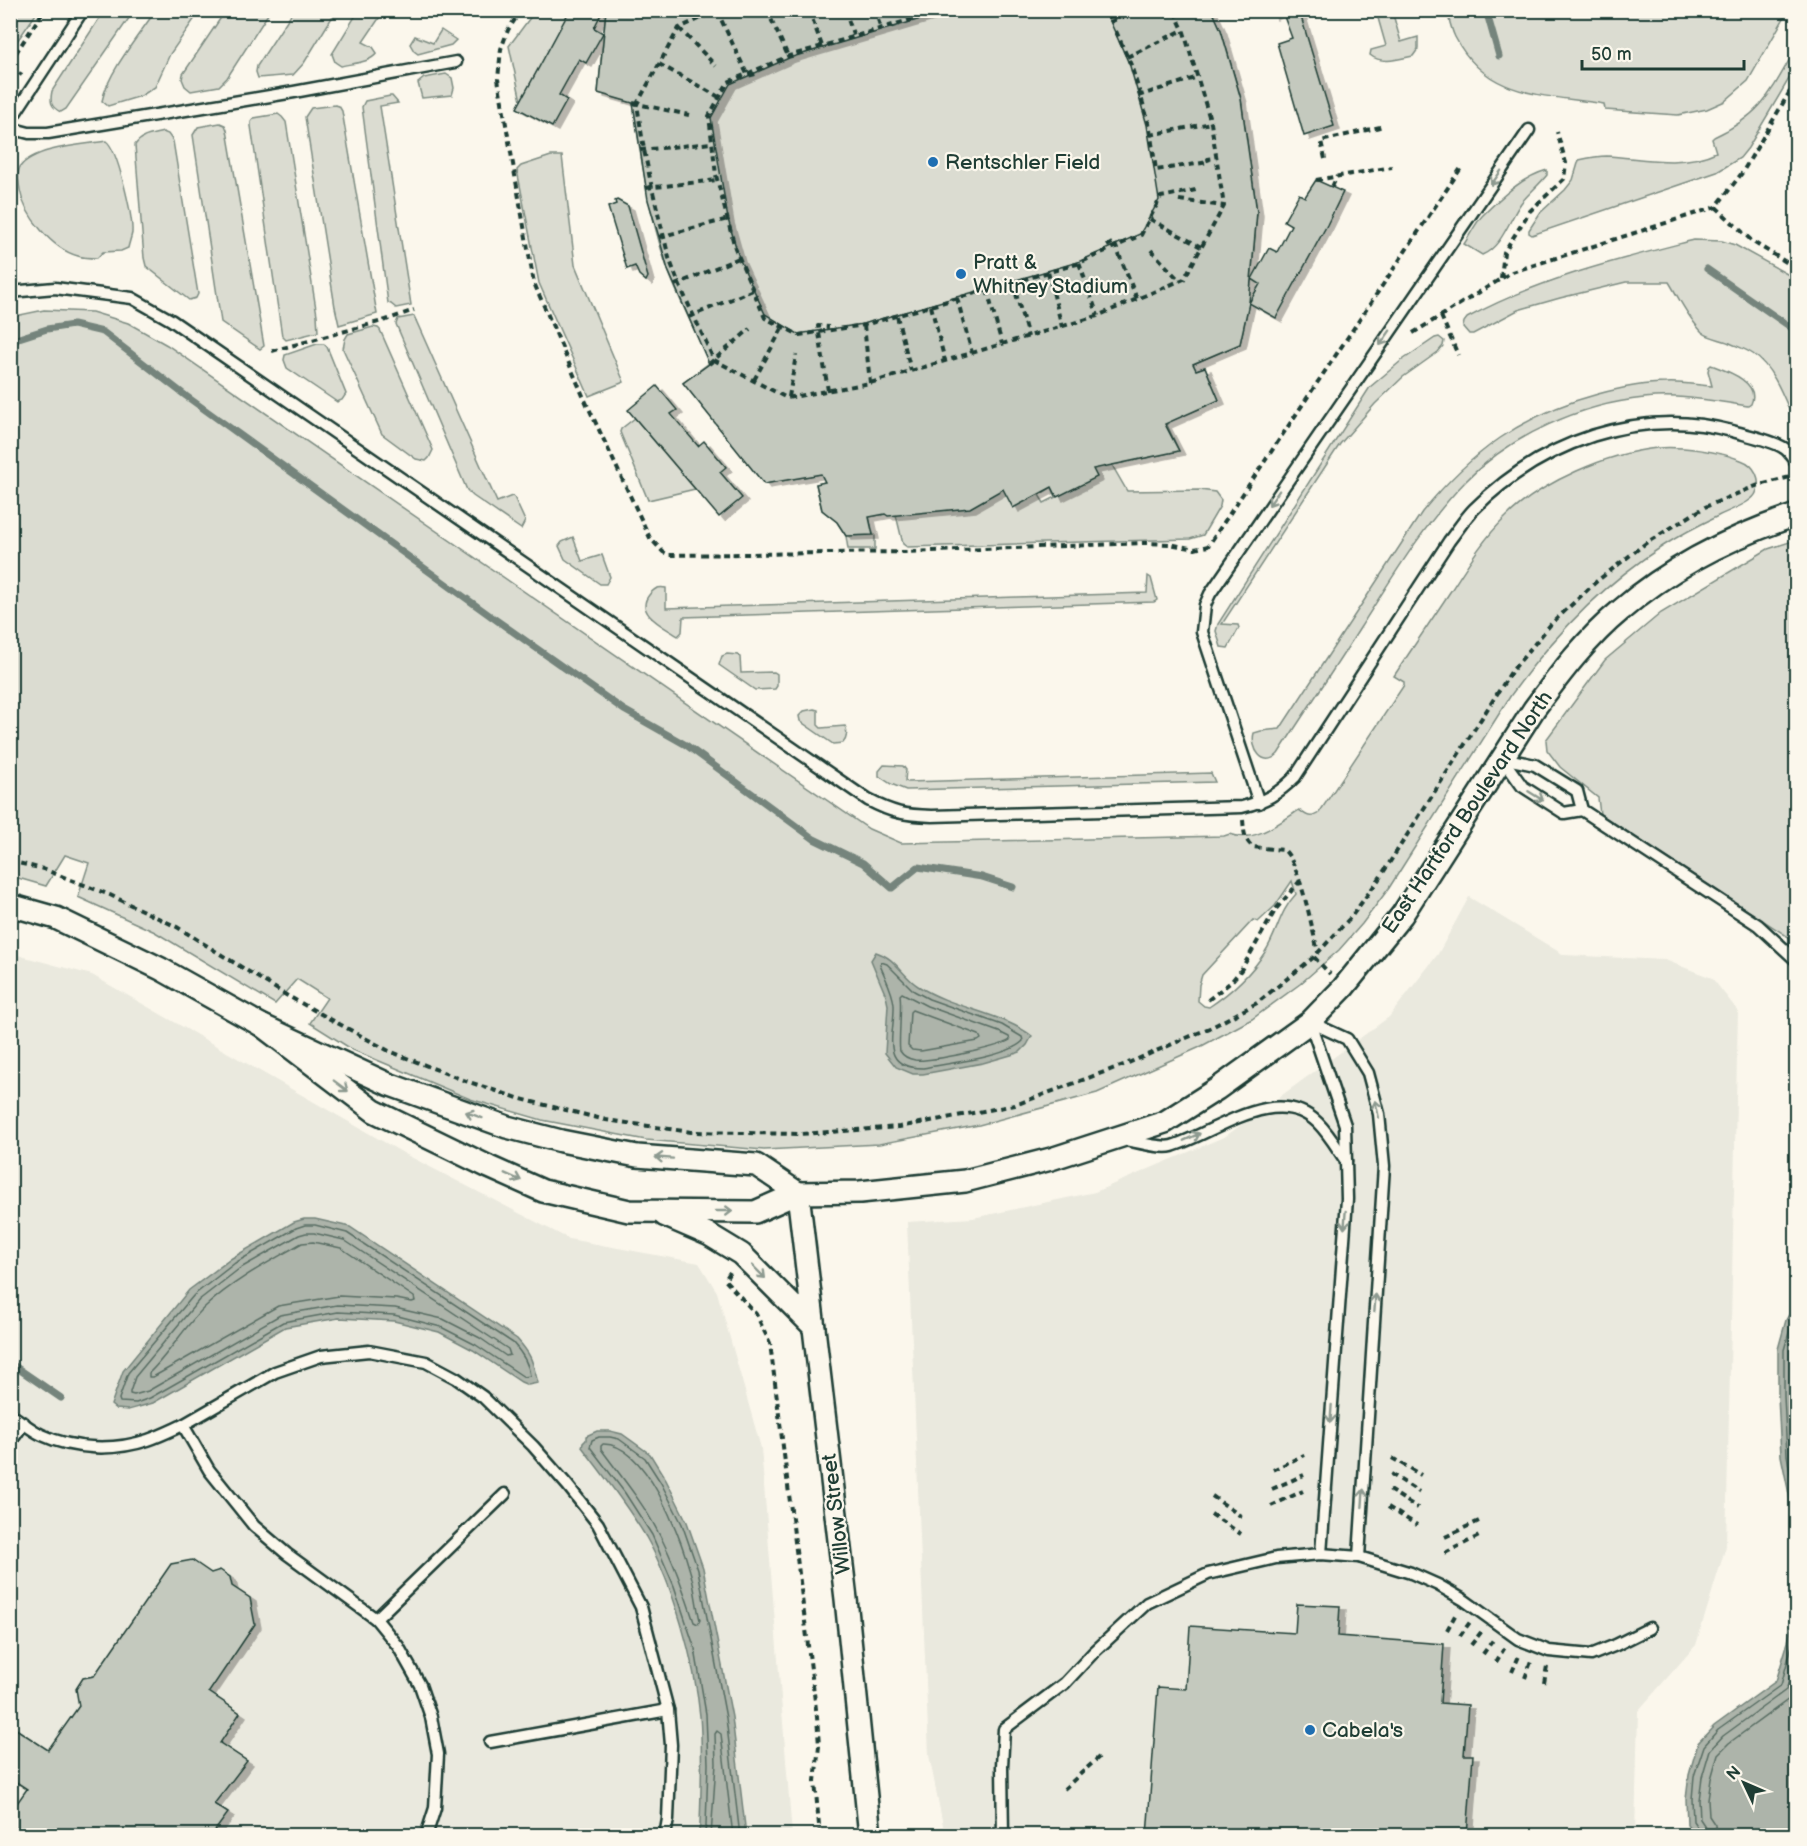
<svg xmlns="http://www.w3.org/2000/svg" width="1807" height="1846" font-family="'Balsamiq Sans',sans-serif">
  <defs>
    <filter id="shadow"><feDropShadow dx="6" dy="4" stdDeviation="0" flood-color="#0004"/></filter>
  </defs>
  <rect width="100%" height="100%" fill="#fbf7ec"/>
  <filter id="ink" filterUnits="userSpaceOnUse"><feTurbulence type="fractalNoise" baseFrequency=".0167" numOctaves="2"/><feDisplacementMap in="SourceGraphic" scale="12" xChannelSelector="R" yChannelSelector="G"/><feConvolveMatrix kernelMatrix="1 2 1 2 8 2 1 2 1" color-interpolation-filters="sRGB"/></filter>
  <g filter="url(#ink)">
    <g fill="#eae9de">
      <polygon points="1469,897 1564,955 1665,960 1712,978 1738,1011 1726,1546 1696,1645 1638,1711 1635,1835 945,1835 929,1755 907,1222 973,1218 1095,1192 1226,1136 1389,1017 1438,954"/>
      <polygon points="10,953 92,975 405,1154 569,1239 699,1263 717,1292 761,1448 792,1835 11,1835"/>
    </g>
    <g fill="#dbdcd1" stroke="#7d8c82" stroke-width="1.5" fill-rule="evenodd">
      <path d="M156,10L200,11L170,54L155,87L141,96L108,106L102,101C108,72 139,35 156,10Z"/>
      <polygon points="226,10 270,11 227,78 219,86 191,91 185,86 182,79 183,74"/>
      <path d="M359,10L384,11L363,42L373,47L377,53C370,63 353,63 341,66L335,62L332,54Z"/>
      <polygon points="10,11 38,11 11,50 10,50"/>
      <path d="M104,11H134L66,109L61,112C50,107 50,101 52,91Z"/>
      <polygon points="293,11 336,11 304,63 293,75 258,78 256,72 257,66"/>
      <polygon points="535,11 570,11 521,101 509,46"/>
      <path d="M606,11H1212L1221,30L1241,99L1257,212L1249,303L1240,344L1193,364L1196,370L1205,367L1219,400L1166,423L1179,451L1112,465L1127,491L1200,490L1215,492L1221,500L1220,506L1203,535L1190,539L907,547L903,544L896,515L885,514L869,517L873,534L875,536V549H848L846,536L837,522L822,510L816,484L825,482L821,474L764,484L683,383L709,363C696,332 680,302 668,270C649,216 641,159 633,103L598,93ZM1052,487L1056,497L1044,503L1039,495Z"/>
      <path d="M1376,11H1392L1401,42L1418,37V49L1413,56C1399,59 1382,65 1370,55L1371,50L1386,46Z"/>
      <path d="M1447,11V10L1788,11L1748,81L1725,101L1707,109L1678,115L1605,110L1604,104C1544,94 1487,99 1455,37C1451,29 1449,19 1447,11Z"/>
      <polygon points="441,30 456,40 451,45 418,54 414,51 410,44 415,36 433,43"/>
      <path d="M1796,48V67L1748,148L1740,158L1717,172L1532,235L1529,233V230L1540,213L1565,190L1573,180L1579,160C1588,158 1598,156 1607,156C1643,158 1683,168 1716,152L1712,139L1714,137C1763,114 1771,92 1796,48Z"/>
      <polygon points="446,74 452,78 454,88 452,95 422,98 418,83 424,78"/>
      <polygon points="390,96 392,96 398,103 380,106 411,305 396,308 391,304 388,303 362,107 365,101"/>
      <polygon points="335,105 339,106 342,111 377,314 339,325 335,307 305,117 311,108"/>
      <polygon points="278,114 282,117 286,122 317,315 318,332 286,340 282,336 251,126 251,122 254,118"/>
      <polygon points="220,123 225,125 227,130 264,346 260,349 221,322 193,135 198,127"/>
      <path d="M163,132L168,134L173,141L198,294L196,298L189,300L146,266L144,258L135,145C142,135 151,135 163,132Z"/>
      <path d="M106,141C118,149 133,218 132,233C131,238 129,243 128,248L121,251L103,252L97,258C91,258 84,258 78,256C52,249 24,215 20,190C19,182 16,174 20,167C34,147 83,145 106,141Z"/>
      <polygon points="551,156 562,156 575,265 624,382 589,396 539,283 517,170 521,166"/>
      <path d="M1547,170V175C1539,185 1529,193 1521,203C1509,220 1502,247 1482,255L1464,244C1470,235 1475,224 1482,216C1500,198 1522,177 1547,170Z"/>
      <path d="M1694,240L1722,241L1735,245L1796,279V422L1794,421C1784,398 1774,368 1753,354C1747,350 1739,347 1732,344C1723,339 1710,339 1702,332C1688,318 1679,298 1669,282H1626L1560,298L1518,310L1473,334H1469L1463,327L1464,322L1467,318C1538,279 1617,260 1694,240Z"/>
      <path d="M44,310L92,312L128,323L167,345C401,506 634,669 869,829L901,843L1224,836L1230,834C1254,844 1280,822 1299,810C1307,816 1310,819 1319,813L1404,685V682L1394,676C1413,647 1433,618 1452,589C1468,564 1484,538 1506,517C1541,482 1608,453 1657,448C1681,446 1718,451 1741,460C1755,465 1762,479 1756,493C1755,496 1750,500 1747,502C1738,508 1727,511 1718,516C1699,525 1680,535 1663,546C1603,584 1552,638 1511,695L1389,888L1362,924L1339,950L1300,984L1252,1019L1198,1048L1097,1093L979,1125L879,1144L764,1150L646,1140L542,1120L470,1099L353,1050L310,1023L327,998L297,979L275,1004L155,932L78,897L89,863L65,855L46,886L11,876L10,317ZM1292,881L1296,894C1279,912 1278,932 1265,952C1251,974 1230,993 1209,1007L1204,1006L1198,1001L1199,985L1202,975L1253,920L1258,922L1275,906Z"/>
      <polygon points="414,316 497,502 512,496 514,497 525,521 521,529 473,496 467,490 396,324 398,319"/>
      <polygon points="373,327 378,328 380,330 433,450 429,458 426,461 416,459 382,434 343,349 345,339 348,334"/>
      <polygon points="1439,337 1444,341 1443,346 1438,352 1403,377 1375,404 1340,444 1222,624 1238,625 1239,628 1228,648 1221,647 1216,631 1218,624 1370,387 1401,361 1435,338"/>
      <polygon points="317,344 324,344 327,347 346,394 342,400 337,402 287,368 284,360 285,355"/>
      <path d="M1711,365C1727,371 1761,382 1751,404L1748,406C1715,401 1678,394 1644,398C1581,404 1510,436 1466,481C1424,524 1392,578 1360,628C1333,671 1305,712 1278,754C1263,769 1250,748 1254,733L1261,731L1280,729L1422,512C1471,452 1523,414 1598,394C1620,388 1643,383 1666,383C1681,382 1696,385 1712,386L1708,371L1709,367Z"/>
      <polygon points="635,418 695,489 648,500 620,432 621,429"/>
      <polygon points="573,537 582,561 602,555 610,577 606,584 600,584 565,559 559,546 562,542"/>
      <polygon points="1796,540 1796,942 1600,814 1598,798 1560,767 1547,750 1546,740 1605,660 1661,613 1768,549"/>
      <path d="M1148,576L1151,578L1157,600L1154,602L683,617L682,632L678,636C665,627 634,614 649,595C654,589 658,586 666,588V608L1147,593Z"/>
      <polygon points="727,654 738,655 740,657 741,673 774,672 777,674 777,686 775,689 755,690 719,665 722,656"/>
      <path d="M814,709L818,710V725L821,728L845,726C848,731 847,739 843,743L833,744L800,721L799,716L804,711Z"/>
      <polygon points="884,765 903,766 906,770 905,781 908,782 1211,773 1215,782 906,790 891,784 879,776 879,771"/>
    </g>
    <g fill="#adb4aa" stroke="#74847b" stroke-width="1.5">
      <path d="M876,952C896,958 902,976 918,986C954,1009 998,1011 1032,1036L1027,1045L1020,1052L1011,1055L983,1063L923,1074H913L896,1067L885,1053L888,1005L886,996L871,960Z"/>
      <path d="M304,1219H315L350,1227L517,1339C533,1357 532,1361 538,1383L528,1385L521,1382L473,1350L439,1332L394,1321L339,1318L285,1327L153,1403L128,1410L116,1409L111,1405L123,1371L189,1290L232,1258L294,1222Z"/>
      <polygon points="1796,1302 1796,1835 1695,1835 1687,1824 1686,1799 1689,1775 1698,1743 1714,1726 1776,1681 1788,1642 1794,1612 1795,1540 1789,1494 1781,1456 1778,1396 1778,1349 1786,1320"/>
      <path d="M597,1431H610L622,1434L650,1454L666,1480L687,1522L703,1568L732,1717L746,1835H698L700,1825C701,1789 703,1752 700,1716C695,1661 673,1585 646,1537C627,1505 604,1476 582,1447L583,1443L586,1440V1436Z"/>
    </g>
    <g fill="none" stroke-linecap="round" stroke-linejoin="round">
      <g stroke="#586d63" stroke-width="1.5">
        <path d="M881,962L887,964L914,991L929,999L1002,1025L1022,1037L1023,1041C1006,1058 947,1063 923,1068C878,1068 895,1034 894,1005C893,991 885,978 880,965Z"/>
        <path d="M902,993L927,1006L999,1032L1009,1037L1010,1040C998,1048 929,1062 915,1060C909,1059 903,1056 900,1051C898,1045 902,1007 900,995Z"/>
        <polygon points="912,1010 979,1035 981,1039 978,1041 921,1051 912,1050 908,1046 910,1012"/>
        <path d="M305,1225H315L347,1233L513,1343C522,1353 529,1363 530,1376L524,1377L476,1345L441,1327L394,1315L338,1312L283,1322L150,1398L136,1403L120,1402L119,1399L128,1373L194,1295L235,1263L296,1228Z"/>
        <polygon points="306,1233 314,1233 344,1240 508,1349 510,1355 506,1356 480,1338 443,1319 395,1308 337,1305 280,1315 148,1391 134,1395 130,1394 130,1392 135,1377 199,1300 239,1269 299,1235"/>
        <path d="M313,1242L341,1248L414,1297L415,1301L412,1302L396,1299L339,1296L278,1306L153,1377H149V1373C170,1353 185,1325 206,1306C234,1280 269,1262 302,1243Z"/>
        <polyline points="1796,1314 1792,1322 1784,1350 1784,1396 1787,1455 1796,1506"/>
        <polyline points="1796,1334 1792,1351 1791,1396 1794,1454 1796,1465"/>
        <path d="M603,1444C646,1443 680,1536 690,1571C695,1587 696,1604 700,1620L698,1624L694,1622C684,1592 674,1561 658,1532C643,1503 621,1476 601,1449V1446Z"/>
        <polyline points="704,1836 706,1826 708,1764 706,1714 695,1649 674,1586 652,1535 625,1493 590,1447 592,1440 599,1437 610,1437 619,1439 645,1458 661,1483 682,1524 698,1570 726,1718 740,1836"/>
        <polyline points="711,1836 716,1764 715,1734 717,1731 721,1734 733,1836"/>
        <polyline points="1700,1836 1699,1830 1693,1821 1692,1799 1694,1776 1704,1746 1718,1730 1781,1685 1796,1631"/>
        <polyline points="1707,1836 1706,1828 1700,1819 1699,1800 1702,1777 1710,1750 1723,1736 1786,1690 1796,1661"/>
        <polyline points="1716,1836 1715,1825 1709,1816 1708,1800 1711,1779 1718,1754 1729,1743 1789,1699 1796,1691"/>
      </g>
      <g stroke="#74847b" stroke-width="7">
        <polyline points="1486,10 1499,56"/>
        <polyline points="1707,269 1796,331"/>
        <polyline points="10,346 19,338 47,329 73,325 103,332 186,396 492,617 624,710 686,745 814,839 863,863 892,888 918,867 982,877 1013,887"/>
        <polyline points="10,1363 61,1398"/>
      </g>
    </g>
    <g fill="#c4c9be" stroke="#1f3d34" stroke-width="1.5" filter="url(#shadow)">
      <polygon points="570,10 603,10 594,28 603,33 586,63 579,59 559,95 567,100 552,127 517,108"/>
      <polygon points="606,10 951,10 789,58 730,84 711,118 728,219 739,258 765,314 798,334 863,324 1078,262 1140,234 1159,200 1147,125 1130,66 1105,10 1212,10 1221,30 1241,99 1257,212 1249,303 1240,344 1193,364 1196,370 1205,367 1219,400 1165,424 1179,451 1093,469 1097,477 1057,497 1052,487 1013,508 1003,489 970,508 888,516 885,514 869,517 873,535 846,536 837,522 822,510 816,484 825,482 821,474 764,484 683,383 709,364 668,270 659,237 648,200 633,103 598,93"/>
      <polygon points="1269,10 1299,10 1334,126 1304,136 1277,43 1292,38 1282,11 1271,16"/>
      <polygon points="1316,180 1343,192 1327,225 1276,318 1249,303 1260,284 1252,279 1269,248 1277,252 1291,225 1284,221 1299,194 1305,197"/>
      <polygon points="617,200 628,206 648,277 646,281 639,275 635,266 627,269 608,207 616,204 615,201"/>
      <polygon points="657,386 677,410 671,414 698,446 704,441 726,467 720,472 742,498 719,517 628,410"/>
      <polygon points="192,1560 211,1573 220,1570 230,1577 232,1586 250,1598 255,1624 209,1692 240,1713 220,1743 247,1761 214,1804 228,1813 211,1836 10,1836 10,1813 27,1789 10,1778 10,1725 48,1750 79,1706 76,1689 83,1678 94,1676 171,1564"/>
      <polygon points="1297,1604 1340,1606 1338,1636 1444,1644 1440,1703 1468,1705 1464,1755 1473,1755 1467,1836 1147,1836 1158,1687 1186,1689 1190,1626 1295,1633"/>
    </g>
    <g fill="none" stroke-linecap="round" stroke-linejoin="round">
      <g stroke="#1f3d34" stroke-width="15">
        <g id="lane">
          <polyline points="10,121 83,10"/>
          <polyline points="10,128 29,133 48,133 294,92 456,62"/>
          <path d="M10,292L55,288L132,298L171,320L868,800C893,813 904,815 932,816L1242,807C1266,801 1278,794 1295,777L1449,541C1457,531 1465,518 1474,509C1541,442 1639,406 1732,431C1746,435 1772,440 1784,448C1789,451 1793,458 1796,462"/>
          <polyline points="1502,758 1535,765 1577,791 1582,810 1758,925 1796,960"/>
          <polyline points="1502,758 1522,786 1564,813 1582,810"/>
          <polyline points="1259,803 1202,632 1205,605 1210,594 1529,130"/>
          <polyline points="1310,1022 1347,1039 1368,1073 1379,1114 1384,1166 1359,1557"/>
          <polyline points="1310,1022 1345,1125 1347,1199 1321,1554"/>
          <path d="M1126,1140C1137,1142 1162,1149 1172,1146C1214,1134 1276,1082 1318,1123C1329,1134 1337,1148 1346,1161"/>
          <path d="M10,1414C21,1421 31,1430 42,1435C74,1450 115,1451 148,1440C160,1436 172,1430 183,1425L209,1470L254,1526L287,1554L376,1619L398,1646L420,1685L431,1717L438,1754L435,1808L426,1836"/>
          <polyline points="183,1425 275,1372 321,1356 369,1351 426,1362 456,1378 483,1397 533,1446 568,1486 598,1524 641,1607 668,1710 671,1745 668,1819 665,1836"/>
          <polyline points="10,1443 24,1423"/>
          <polyline points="376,1619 505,1494"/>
          <polyline points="490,1742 668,1710"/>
          <polyline points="1003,1836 1002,1766 1004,1729 1065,1683 1093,1653 1147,1603 1208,1574 1276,1558 1321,1554 1359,1557 1411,1573 1438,1585 1464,1600 1518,1639 1549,1651 1591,1655 1616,1645 1650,1628"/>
        </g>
      </g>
      <g stroke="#1f3d34" stroke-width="26">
        <g id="street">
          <polyline points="10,905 56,918 161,969 261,1025 388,1084 507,1127 561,1141 637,1156 756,1165 798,1193"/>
          <path d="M261,1025L374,1111L489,1167L543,1191L629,1211L755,1212L798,1193L860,1192L965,1181L1051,1159L1165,1122L1217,1089L1310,1022L1343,988L1402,915L1534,709C1560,674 1587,638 1621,610C1672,566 1733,536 1796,515"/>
          <polyline points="798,1193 846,1599 870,1836"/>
          <polyline points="664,1215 708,1234 741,1254 814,1327"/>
        </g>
      </g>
      <g stroke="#1f3d34" stroke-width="4" stroke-dasharray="6 4.5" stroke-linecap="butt">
        <polyline points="521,10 508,30 501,49 498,79 534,283 584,398 650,538 663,552 669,555 907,552 1145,543 1170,544 1195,549 1208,546 1461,168"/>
        <polyline points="719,10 679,28 637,104 644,150 652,188 669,258 679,284 714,360 787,398 870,383 1097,316 1184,279 1224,206 1211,123 1184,32 1174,10"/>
        <polyline points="767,10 788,56"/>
        <polyline points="809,10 822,46"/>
        <polyline points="845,10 854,37"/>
        <polyline points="875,10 881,29"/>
        <polyline points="908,10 911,20"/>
        <polyline points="943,10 789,56 728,82 709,116 716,175 735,248 765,318 799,335 864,325 1077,264 1141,235 1161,197 1196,190"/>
        <polyline points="1107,10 1112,22"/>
        <polyline points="717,11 748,76 759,73"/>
        <polyline points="1300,14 1302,13 1302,10"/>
        <polyline points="1110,22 1137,10"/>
        <polyline points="679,28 716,66"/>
        <polyline points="1116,31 1131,65 1149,123 1156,170 1209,162 1208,159 1216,158"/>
        <polyline points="1127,57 1183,30"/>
        <polyline points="10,62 44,10"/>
        <polyline points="659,64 719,97"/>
        <polyline points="10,67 22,75"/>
        <polyline points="1138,96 1198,77"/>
        <polyline points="633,103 689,115"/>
        <polyline points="1150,135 1211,123"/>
        <polyline points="640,150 712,143"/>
        <polyline points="1325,159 1321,141 1384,126"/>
        <polyline points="1316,180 1392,167"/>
        <polyline points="1332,187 1337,176"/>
        <polyline points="646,188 717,180"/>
        <polyline points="1179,200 1224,206"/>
        <polyline points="1716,207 1753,242 1796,268"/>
        <polyline points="1150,219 1201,247"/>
        <polyline points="659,237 728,219"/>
        <polyline points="1107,246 1114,242 1137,299"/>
        <polyline points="1151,250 1180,281"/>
        <polyline points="1079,263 1098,316"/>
        <polyline points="1048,272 1062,327"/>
        <polyline points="1501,278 1504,252 1530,211 1564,179 1566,163 1557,132"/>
        <polyline points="1013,283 1028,337"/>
        <polyline points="675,285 739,258"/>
        <polyline points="987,290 1002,344"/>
        <polyline points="957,298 972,353"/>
        <polyline points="931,306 945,361"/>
        <polyline points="897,316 911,371"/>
        <polyline points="1441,316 1458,355"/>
        <polyline points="689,317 753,290"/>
        <polyline points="864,325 870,383"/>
        <polyline points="1413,333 1512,272 1716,207 1742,173 1796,81"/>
        <polyline points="272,351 386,320 414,310"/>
        <polyline points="709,364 750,329"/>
        <polyline points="754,380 783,327"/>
        <polyline points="828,391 818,326 829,327"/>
        <polyline points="789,397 796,355"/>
        <path d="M1243,820C1244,831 1244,840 1253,847L1284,850C1300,864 1312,929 1318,952"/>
        <polyline points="10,861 43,869 110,895 177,927 286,995 389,1051 463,1080 521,1099 606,1120 691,1132 800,1134 899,1127 1015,1105 1126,1064 1212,1027 1257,1003 1314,957 1351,917 1379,879 1511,672 1551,624 1597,581 1646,543 1705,507 1756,486 1790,477"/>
        <polyline points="1314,957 1330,974"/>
        <polyline points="1208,1000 1231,982 1241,970 1276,909 1299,882"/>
        <polyline points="730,1272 725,1280 756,1314 770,1343 817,1717 819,1746 815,1781 820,1836"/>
        <polyline points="1392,1458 1421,1475"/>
        <polyline points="1273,1470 1304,1455"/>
        <polyline points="1391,1474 1419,1492"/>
        <polyline points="1272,1489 1304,1475"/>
        <polyline points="1389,1490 1418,1508"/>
        <polyline points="1212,1496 1242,1517"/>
        <polyline points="1271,1506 1303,1491"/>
        <polyline points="1388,1507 1417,1525"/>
        <polyline points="1211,1514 1241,1534"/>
        <polyline points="1445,1537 1479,1521"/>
        <polyline points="1445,1553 1479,1536"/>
        <polyline points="1447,1630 1457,1612"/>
        <polyline points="1460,1636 1470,1622"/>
        <polyline points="1471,1645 1482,1631"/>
        <polyline points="1483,1654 1493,1640"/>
        <polyline points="1496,1662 1505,1647"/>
        <polyline points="1512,1672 1519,1656"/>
        <polyline points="1525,1678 1532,1659"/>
        <polyline points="1544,1683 1547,1666"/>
        <polyline points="1064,1789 1099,1757"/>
      </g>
      <use href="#lane" stroke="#fbf7ec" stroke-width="10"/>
      <use href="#street" stroke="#fbf7ec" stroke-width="21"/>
    </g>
    <defs><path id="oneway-shaft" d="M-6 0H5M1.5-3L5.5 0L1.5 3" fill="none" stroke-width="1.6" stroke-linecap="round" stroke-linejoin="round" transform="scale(1.5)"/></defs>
    <g stroke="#8d9a90">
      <use href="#oneway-shaft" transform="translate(1496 178) rotate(125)"/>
      <use href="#oneway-shaft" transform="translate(1385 338) rotate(125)"/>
      <use href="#oneway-shaft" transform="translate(1274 498) rotate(125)"/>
      <use href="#oneway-shaft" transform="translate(1536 796) rotate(32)"/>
      <use href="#oneway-shaft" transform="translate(341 1086) rotate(37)"/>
      <use href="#oneway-shaft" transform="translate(1377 1109) rotate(-102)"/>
      <use href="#oneway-shaft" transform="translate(474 1115) rotate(-160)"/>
      <use href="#oneway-shaft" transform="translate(1192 1137) rotate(-24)"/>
      <use href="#oneway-shaft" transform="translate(664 1158) rotate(-176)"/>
      <use href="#oneway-shaft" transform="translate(513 1177) rotate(24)"/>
      <use href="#oneway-shaft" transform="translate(724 1211)"/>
      <use href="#oneway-shaft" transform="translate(1345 1220) rotate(94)"/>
      <use href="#oneway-shaft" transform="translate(759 1272) rotate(45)"/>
      <use href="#oneway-shaft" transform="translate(1375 1303) rotate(-86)"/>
      <use href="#oneway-shaft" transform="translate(1331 1414) rotate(94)"/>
      <use href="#oneway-shaft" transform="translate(1363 1498) rotate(-86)"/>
    </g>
  </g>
  <g fill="#1f6fb2" stroke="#fbf7ec" stroke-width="2">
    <circle cx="933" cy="162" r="6"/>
    <circle cx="961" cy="274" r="6"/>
    <circle cx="1310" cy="1730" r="6"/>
  </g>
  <g text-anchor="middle" stroke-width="4.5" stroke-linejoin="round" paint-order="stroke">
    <g font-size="21" fill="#1f3d34" stroke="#fbf7ec" text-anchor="start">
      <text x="945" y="169">Rentschler Field</text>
      <text x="973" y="269">Pratt &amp;<tspan x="973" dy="24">Whitney Stadium</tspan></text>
      <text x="1322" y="1737">Cabela's</text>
    </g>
    <g font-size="21" fill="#1f3d34" stroke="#fbf7ec">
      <text transform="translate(1467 812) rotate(-56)" y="7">East Hartford Boulevard North</text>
      <text transform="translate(836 1514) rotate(-97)" y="7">Willow Street</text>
    </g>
  </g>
  <rect width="1807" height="1846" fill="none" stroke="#fbf7ec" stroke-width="36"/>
  <rect x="18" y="18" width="1771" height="1810" fill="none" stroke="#1f3d34" stroke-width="2" filter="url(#ink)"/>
  <g transform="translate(1744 1783) rotate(314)" stroke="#fbf7ec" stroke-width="4.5" paint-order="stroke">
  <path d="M0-4.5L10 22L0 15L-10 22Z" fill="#1f3d34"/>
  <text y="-9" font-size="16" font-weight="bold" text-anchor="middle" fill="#1f3d34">N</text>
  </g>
  <path d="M1582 60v9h162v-9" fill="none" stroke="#1f3d34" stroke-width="3"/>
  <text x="1591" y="60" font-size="18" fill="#1f3d34" stroke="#fbf7ec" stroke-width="4.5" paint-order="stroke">50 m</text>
</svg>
